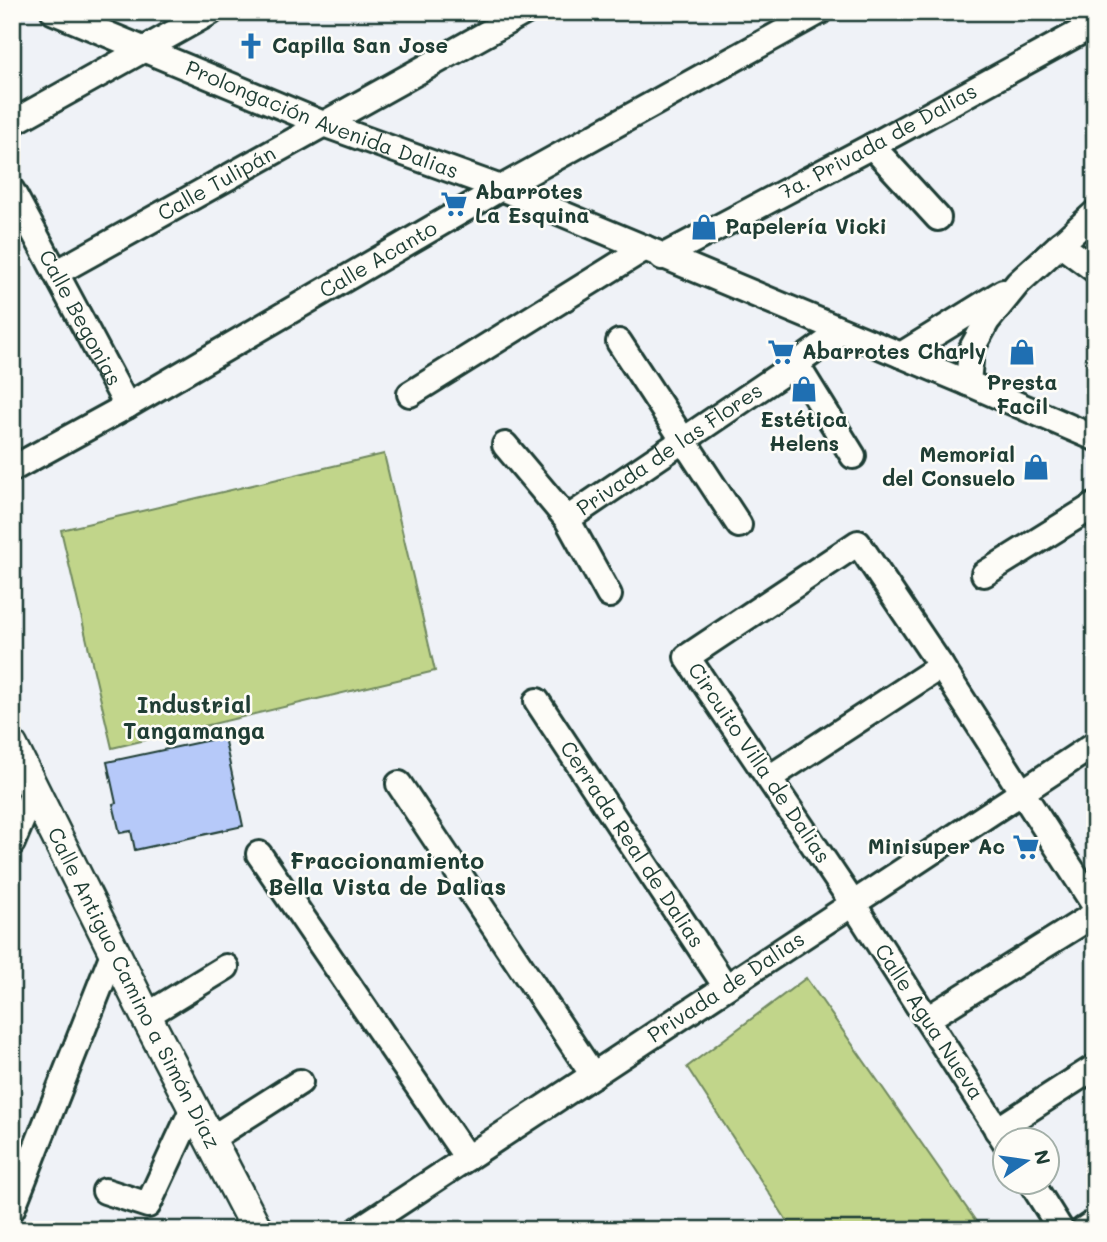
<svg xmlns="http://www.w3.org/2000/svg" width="1107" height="1242" font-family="Mali,sans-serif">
  <rect width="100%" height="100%" fill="#eff2f7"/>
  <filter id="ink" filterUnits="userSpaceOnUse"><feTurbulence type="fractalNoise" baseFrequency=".0143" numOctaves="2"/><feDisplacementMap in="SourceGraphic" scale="14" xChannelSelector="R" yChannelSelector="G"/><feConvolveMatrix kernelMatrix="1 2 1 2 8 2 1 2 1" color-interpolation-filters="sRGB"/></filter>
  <g filter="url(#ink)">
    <g fill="#c1d58a" stroke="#70895f" stroke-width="2">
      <polygon points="384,454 435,671 112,748 61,530"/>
      <polygon points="806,978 982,1230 793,1230 687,1067"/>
    </g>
    <polygon fill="#b6c9f9" stroke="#1f3d34" stroke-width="2" points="224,737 243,826 135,850 131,831 120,833 113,804 116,803 107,762"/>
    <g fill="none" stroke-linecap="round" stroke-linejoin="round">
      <g stroke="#1f3d34" stroke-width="30">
        <g id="minor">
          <path id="s1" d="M54,12L326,125L501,188L968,383L1095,438"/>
          <polyline points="12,123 211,12"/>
          <polyline points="872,146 938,218"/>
          <path id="s2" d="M12,191L127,406"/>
          <polyline points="1060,244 1095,270"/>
          <path id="s3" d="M662,257L872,146L1095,24"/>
          <path id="s4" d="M56,273L525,12"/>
          <polyline points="619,342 739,525"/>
          <polyline points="901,355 1003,292"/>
          <polyline points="796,364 853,456"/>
          <polyline points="968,383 971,350 987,321 1018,283 1095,213"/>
          <polyline points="410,394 645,248"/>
          <polyline points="505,445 567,519 609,595"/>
          <path id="s5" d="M12,469L127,406L501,188L819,12"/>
          <path id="s6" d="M567,519L796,364L842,331"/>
          <polyline points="984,574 1095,505"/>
          <path id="s7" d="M537,701L726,987"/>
          <polyline points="769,778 941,666"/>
          <polyline points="399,784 593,1075"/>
          <polyline points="12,843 34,791"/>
          <polyline points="259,854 467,1158"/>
          <polyline points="146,1016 226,967"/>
          <polyline points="927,1019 1095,914"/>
          <polyline points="997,1130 1095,1067"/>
          <polyline points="209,1140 300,1082"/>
          <polyline points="1006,1143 852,902 687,657 858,543 941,666 1095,906"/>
          <polyline points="1031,1182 1061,1230"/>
          <polyline points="105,1191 148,1205 193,1108"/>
          <polyline points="12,1209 114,951"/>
          <path id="s8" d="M358,1230L1095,744"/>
          <polyline points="1083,1230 1095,1222"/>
        </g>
      </g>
      <g stroke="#1f3d34" stroke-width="35">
        <g id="major">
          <path id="s9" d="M12,746L146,1016L257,1230"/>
        </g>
      </g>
      <use href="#minor" stroke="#fdfcf7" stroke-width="24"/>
      <use href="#major" stroke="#fdfcf7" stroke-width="30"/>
    </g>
  </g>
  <defs>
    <g id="church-bare" transform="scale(2.1)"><path d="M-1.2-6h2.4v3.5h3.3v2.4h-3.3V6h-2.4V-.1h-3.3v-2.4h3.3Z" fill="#1f6fb2" stroke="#fdfcf7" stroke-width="2.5" paint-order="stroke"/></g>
    <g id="supermarket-bare" transform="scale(2.1)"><path d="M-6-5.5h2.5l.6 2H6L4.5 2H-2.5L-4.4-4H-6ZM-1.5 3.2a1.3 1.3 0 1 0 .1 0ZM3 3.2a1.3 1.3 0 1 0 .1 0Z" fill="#1f6fb2" stroke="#fdfcf7" stroke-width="2.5" paint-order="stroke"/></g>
    <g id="shop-bare" transform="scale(2.1)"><path d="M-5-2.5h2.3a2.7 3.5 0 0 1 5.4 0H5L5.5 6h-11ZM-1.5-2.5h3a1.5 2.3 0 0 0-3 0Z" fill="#1f6fb2" stroke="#fdfcf7" stroke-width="2.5" paint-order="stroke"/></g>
  </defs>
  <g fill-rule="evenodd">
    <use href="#church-bare" x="251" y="46"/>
    <use href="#supermarket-bare" x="454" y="204"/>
    <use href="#shop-bare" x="704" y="227"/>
    <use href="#supermarket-bare" x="781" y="352"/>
    <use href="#shop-bare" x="1022" y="352"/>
    <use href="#shop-bare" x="804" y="389"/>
    <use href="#shop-bare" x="1036" y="467"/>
    <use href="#supermarket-bare" x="1026" y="847"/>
  </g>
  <g text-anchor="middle" stroke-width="5" stroke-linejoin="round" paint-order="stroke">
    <g font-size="21" font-weight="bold" fill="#1f3d34" stroke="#fdfcf7" text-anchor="start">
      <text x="272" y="53">Capilla San Jose</text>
      <text x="475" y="199">Abarrotes<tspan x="475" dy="24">La Esquina</tspan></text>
      <text x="725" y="234">Papelería Vicki</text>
      <text x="802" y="359">Abarrotes Charly</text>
      <text x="1022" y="390" text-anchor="middle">Presta<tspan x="1022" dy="24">Facil</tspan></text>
      <text x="804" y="427" text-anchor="middle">Estética<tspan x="804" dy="24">Helens</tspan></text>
      <text x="1015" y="462" text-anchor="end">Memorial<tspan x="1015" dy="24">del Consuelo</tspan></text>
      <text x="1005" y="854" text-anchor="end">Minisuper Ac</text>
    </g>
    <g font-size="21" fill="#1f3d34" stroke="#fdfcf7">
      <text dy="7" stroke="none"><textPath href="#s1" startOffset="289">Prolongación Avenida Dalias</textPath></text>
      <text dy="7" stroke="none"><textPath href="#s3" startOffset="245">7a. Privada de Dalias</textPath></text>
      <text dy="7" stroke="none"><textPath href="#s4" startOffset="184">Calle Tulipán</textPath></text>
      <text dy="7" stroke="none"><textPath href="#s5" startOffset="422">Calle Acanto</textPath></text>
      <text dy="7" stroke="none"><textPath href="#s2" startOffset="144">Calle Begonias</textPath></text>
      <text dy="7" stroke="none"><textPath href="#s6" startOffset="124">Privada de las Flores</textPath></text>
      <text transform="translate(759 763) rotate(56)" y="7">Circuito Villa de Dalias</text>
      <text dy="7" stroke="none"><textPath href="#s7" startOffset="172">Cerrada Real de Dalias</textPath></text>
      <text dy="7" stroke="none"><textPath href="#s8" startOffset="441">Privada de Dalias</textPath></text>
      <text dy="7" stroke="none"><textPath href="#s9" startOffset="271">Calle Antiguo Camino a Simón Díaz</textPath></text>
      <text transform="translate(929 1022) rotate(57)" y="7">Calle Agua Nueva</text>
    </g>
    <g font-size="23" font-weight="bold" fill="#1f3d34" stroke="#fdfcf7">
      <text x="194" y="713">Industrial<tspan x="194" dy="26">Tangamanga</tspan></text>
      <text x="387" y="869">Fraccionamiento<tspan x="387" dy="26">Bella Vista de Dalias</tspan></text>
    </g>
  </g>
  <rect width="1107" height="1242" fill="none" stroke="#fdfcf7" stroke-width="42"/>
  <rect x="21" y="21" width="1065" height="1200" fill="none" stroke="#1f3d34" stroke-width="2.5" filter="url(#ink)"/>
  <g transform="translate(1026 1161) rotate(77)"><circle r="33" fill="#fdfcf7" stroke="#a4b0a9" stroke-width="2"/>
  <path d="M0-5L12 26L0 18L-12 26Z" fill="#1f6fb2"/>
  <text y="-10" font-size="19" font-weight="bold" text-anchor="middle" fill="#1f3d34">N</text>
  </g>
</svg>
